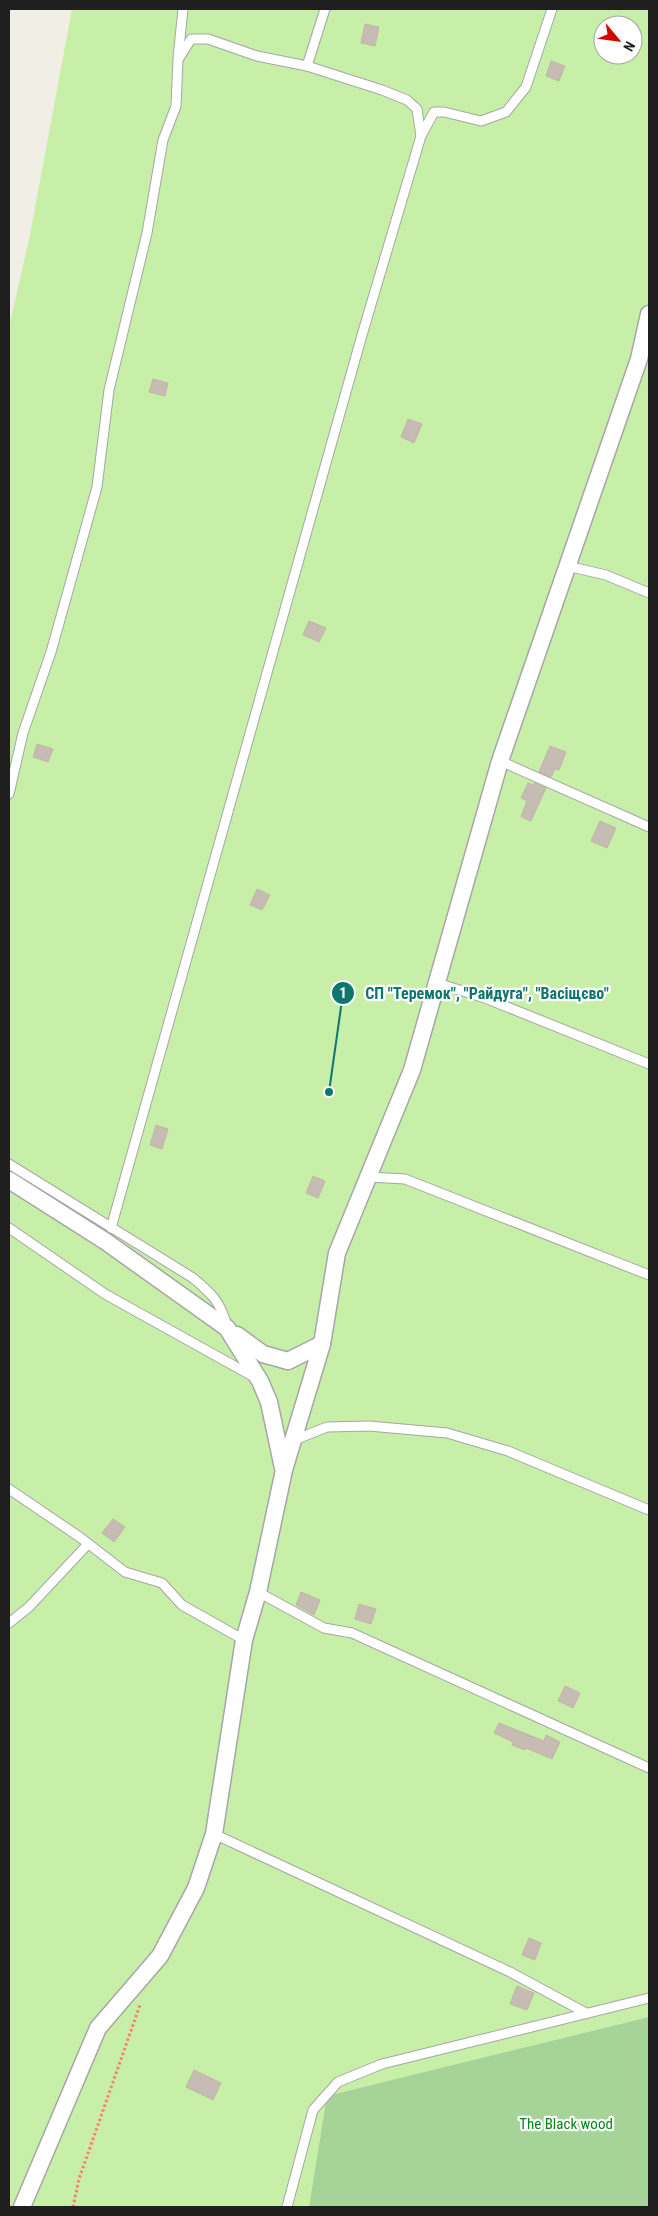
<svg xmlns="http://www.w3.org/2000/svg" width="658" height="2216" font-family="'Roboto Condensed',sans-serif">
  <rect width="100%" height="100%" fill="#f1eee5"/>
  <path fill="#c7efa7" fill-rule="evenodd" d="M72,9H649V2017L328,2096L309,2207H9V327L30,235ZM603,25H633V55H603Z"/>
  <polygon fill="#a6d397" points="649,2017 649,2207 309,2207 327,2096"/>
  <g fill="#c6bcb4" stroke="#c4b5a6">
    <polygon points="365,24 379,27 375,46 361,43"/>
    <polygon points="551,61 565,66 559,81 546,76"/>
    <polygon points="153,379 168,383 165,396 149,392"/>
    <polygon points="408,419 422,424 414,443 401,437"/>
    <polygon points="309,621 326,628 319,642 303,635"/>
    <polygon points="37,744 53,749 48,762 33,757"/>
    <polygon points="550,746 566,752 559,770 555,769 551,777 539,772"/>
    <polygon points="528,783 534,785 534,783 546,788 531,821 521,817 527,801 521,798"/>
    <polygon points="600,821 616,828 607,848 591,841"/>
    <polygon points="257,889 270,895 262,910 250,905"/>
    <polygon points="156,1125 168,1129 162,1149 150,1145"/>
    <polygon points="313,1176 325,1181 318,1198 306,1193"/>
    <polygon points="113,1519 125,1527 114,1542 102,1533"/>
    <polygon points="301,1592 320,1600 314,1615 296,1605"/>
    <polygon points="359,1604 376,1609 371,1624 355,1619"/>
    <polygon points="565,1686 580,1693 573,1708 558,1701"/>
    <polygon points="499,1723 544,1741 546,1735 560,1742 552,1759 526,1748 525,1750 512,1745 513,1742 494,1733"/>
    <polygon points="529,1938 541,1943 535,1960 522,1955"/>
    <polygon points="517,1986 534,1993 527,2010 510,2004"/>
    <polygon points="194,2070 221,2083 213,2100 186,2087"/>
  </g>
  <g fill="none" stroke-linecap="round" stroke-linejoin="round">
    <g stroke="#a6a6a6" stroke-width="11">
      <g id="service">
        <polyline points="178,58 183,9"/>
        <polyline points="307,66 325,9"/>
        <polyline points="567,566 606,575 649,593"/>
        <polyline points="500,761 649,827"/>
        <polyline points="9,794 23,733 51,652 97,487 109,390 147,233 163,140 176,106 178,60 191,39 208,39 257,56 307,66 382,90 407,100 417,109 421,136"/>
        <polyline points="437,983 485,998 649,1064"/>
        <path d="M9,1164L193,1278C212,1294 220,1301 227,1326"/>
        <polyline points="368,1177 405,1179 649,1275"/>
        <polyline points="9,1228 105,1294 256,1378"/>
        <polyline points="111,1228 362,335 421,136 434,112 444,112 481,121 506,112 526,87 552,9"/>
        <polyline points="292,1441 327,1427 369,1426 447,1433 508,1451 649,1510"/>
        <polyline points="9,1489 81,1538 125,1572 162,1583 182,1605 244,1640"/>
        <polyline points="258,1592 324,1628 352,1633 649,1768"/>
        <polyline points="9,1623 29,1607 88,1544"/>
        <polyline points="214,1834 510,1972 586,2013"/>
        <polyline points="287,2207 313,2110 338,2082 382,2064 649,1998"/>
      </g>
    </g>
    <g stroke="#a6a6a6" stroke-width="19">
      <g id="minor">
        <polyline points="9,1180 105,1241 227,1328 260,1381 269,1402 283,1468"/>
        <polyline points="237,1335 263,1354 288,1361 322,1344"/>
        <polyline points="22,2207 98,2028 160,1956 196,1888 214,1834 244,1640 258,1592 284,1470 322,1344 337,1253 412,1070 500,761 639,359 649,314"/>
      </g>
    </g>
    <polyline stroke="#ff7f68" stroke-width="3" stroke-dasharray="2.5 2.5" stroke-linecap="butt" points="73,2207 79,2179 140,2005"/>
    <use href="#service" stroke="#fff" stroke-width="9"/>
    <use href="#minor" stroke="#fff" stroke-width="16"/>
  </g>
  <g text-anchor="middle" stroke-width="4.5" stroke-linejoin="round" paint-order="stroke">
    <g font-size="15" fill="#038814" stroke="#fff">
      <text x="566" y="2129">The Black wood</text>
    </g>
  </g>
  <path fill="none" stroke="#0f766e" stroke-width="2" d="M329 1092L343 993"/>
  <g fill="#0f766e" stroke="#fff" stroke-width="2">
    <circle cx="329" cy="1092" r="5"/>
    <circle cx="343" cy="993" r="12"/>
  </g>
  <g font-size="15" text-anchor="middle" font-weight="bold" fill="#fff">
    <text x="343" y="998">1</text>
  </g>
  <g font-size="16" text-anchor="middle" font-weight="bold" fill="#0f766e" stroke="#fff" stroke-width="4.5" stroke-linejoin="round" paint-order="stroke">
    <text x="487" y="999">СП "Теремок", "Райдуга", "Васіщєво"</text>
  </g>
  <rect width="658" height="2216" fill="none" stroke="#1f1f1f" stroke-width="20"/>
  <g transform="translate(618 40) rotate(119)"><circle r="24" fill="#ffffff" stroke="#a5a5a5"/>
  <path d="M0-4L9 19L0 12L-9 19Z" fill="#cf0a00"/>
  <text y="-8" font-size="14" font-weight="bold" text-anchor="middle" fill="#1f1f1f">N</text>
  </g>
</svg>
